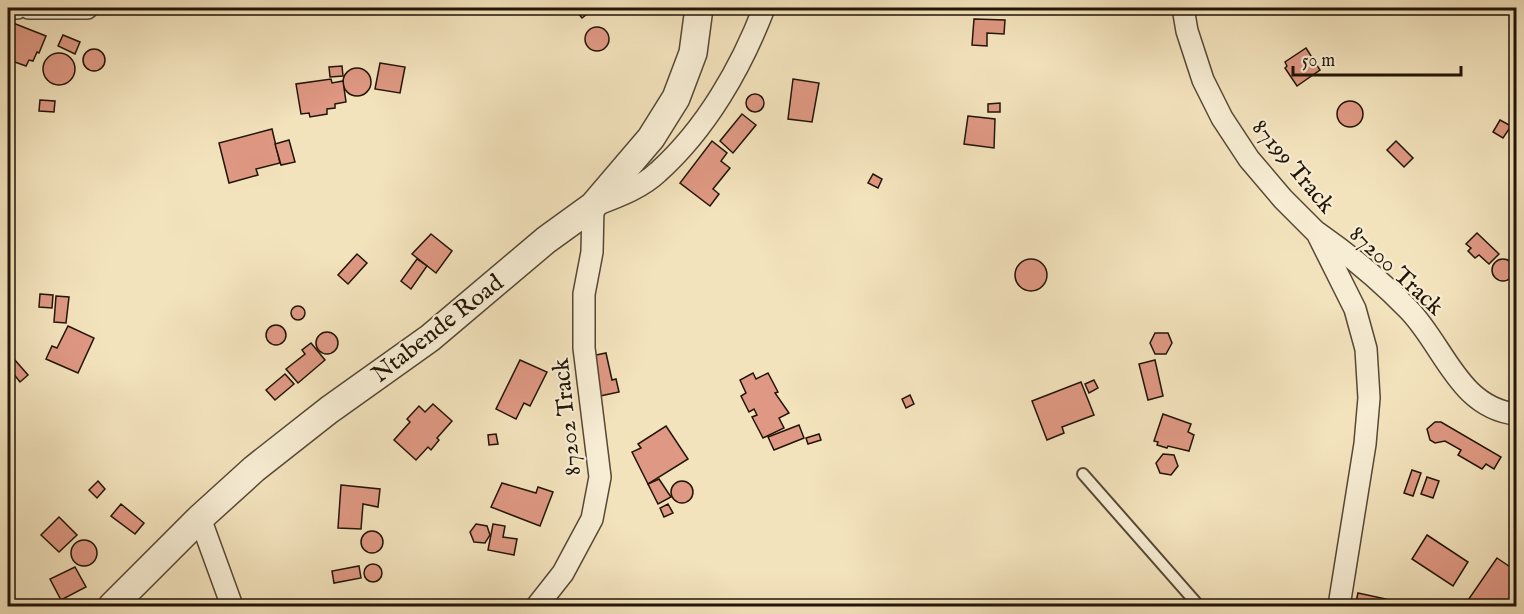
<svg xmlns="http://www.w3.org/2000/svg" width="1524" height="614" font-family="'IM FELL English',serif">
  <rect width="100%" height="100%" fill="#f3e3bd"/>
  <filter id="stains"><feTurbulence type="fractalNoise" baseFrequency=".00333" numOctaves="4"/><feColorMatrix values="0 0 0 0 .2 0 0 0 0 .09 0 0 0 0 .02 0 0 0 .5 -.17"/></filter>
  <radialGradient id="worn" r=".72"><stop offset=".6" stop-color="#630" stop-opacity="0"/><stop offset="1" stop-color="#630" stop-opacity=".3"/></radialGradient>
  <g fill="#df9883" stroke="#221506" stroke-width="1.5">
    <polygon points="216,8 239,8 218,13"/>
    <polygon points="574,8 595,8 582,18"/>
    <polygon points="974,19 1005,20 1004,34 987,33 987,46 972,45"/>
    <polygon points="8,21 46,36 39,53 37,52 33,61 29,60 26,66 12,61 10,68 8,67"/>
    <circle cx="597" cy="39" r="12"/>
    <polygon points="63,35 80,42 75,54 58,46"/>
    <polygon points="1306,48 1320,70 1297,86 1285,68 1287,66 1285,62"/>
    <circle cx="94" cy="60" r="11"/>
    <circle cx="59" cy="69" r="16"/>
    <polygon points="380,63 405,67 400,93 375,89"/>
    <polygon points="342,66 343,76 330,77 329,67"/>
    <circle cx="357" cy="82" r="14"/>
    <polygon points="331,79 332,83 343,81 346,102 335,104 335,108 327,109 327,114 310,117 309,113 301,114 296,84"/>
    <polygon points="793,79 819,83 812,122 788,119"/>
    <circle cx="755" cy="103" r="9"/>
    <polygon points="40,100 55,101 54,112 39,111"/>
    <circle cx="1350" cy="114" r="13"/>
    <polygon points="1000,103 1000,112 988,112 988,104"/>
    <polygon points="742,114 756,125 733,153 720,141"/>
    <polygon points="968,116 995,119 994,148 964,144"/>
    <polygon points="1500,120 1511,126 1503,138 1493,132"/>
    <polygon points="272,129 280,163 256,169 258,175 229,183 219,143"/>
    <polygon points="289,140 295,162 281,165 275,144"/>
    <polygon points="712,141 727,153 721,161 730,168 713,189 719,194 710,206 680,183"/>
    <polygon points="1396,141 1413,158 1404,167 1387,150"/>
    <polygon points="873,174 882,179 878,188 868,183"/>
    <polygon points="1477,233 1499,254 1489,264 1479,255 1475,258 1468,251 1471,248 1466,244"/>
    <polygon points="431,234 452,251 436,273 412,254"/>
    <polygon points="357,254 367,263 348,284 338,275"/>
    <circle cx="1503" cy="270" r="11"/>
    <polygon points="417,259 427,266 411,289 401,281"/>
    <circle cx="1031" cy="275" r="16"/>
    <polygon points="40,294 53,295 52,308 39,307"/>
    <polygon points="56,296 69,297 66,323 54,322"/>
    <circle cx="298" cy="313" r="7"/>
    <circle cx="276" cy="335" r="10"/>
    <polygon points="68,326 94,338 78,373 46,359 52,346 57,348"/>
    <circle cx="327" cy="343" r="11"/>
    <polygon points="1155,333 1168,333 1172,343 1166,354 1155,354 1150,343"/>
    <polygon points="311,343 325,360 298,383 286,369 305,354 302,350"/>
    <polygon points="606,353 612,380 616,379 619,392 600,396 591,356"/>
    <polygon points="14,359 28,375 20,382 8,367"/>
    <polygon points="520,360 547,372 530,406 524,403 516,419 496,409"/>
    <polygon points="1155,360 1163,396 1148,400 1139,364"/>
    <polygon points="753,373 756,379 768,373 778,392 775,393 789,413 779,418 784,428 763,438 752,417 757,415 754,409 749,412 741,396 746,393 740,380"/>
    <polygon points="285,374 294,384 275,400 266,390"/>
    <polygon points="1094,380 1098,388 1089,393 1085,384"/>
    <polygon points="1081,382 1094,415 1062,427 1064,433 1047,440 1032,401"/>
    <polygon points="910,395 914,404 906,408 902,399"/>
    <polygon points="433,404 452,421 437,438 439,440 431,450 428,447 416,460 394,440 410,422 407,419 419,406 425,412"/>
    <polygon points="1163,414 1191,424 1188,432 1194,435 1189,451 1168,446 1167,448 1157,445 1158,442 1154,441"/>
    <polygon points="1435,422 1441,422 1501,457 1494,469 1486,464 1482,469 1458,455 1461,450 1445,441 1435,443 1430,440 1427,429"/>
    <polygon points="799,425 804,438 774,450 768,437"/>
    <polygon points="666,426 688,459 648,484 632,452 641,448 638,444"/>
    <polygon points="496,434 498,444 489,445 488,435"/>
    <polygon points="819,434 821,440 808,444 806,438"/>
    <polygon points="1163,454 1174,455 1178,466 1171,475 1160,473 1156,463"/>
    <polygon points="1412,470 1421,473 1413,496 1404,493"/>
    <polygon points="1427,477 1439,481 1433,498 1421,494"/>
    <polygon points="659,479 671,497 658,504 648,484"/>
    <circle cx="682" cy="492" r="11"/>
    <polygon points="98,481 105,489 97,498 89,490"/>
    <polygon points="502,483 536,493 538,487 553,492 540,526 491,507"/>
    <polygon points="341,485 380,489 378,507 363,504 361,529 338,528"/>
    <polygon points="121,504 144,523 135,534 111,516"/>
    <polygon points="668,504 673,513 664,517 660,508"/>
    <polygon points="59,517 77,535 59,552 41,535"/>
    <polygon points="476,524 487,526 490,535 485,543 474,542 470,532"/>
    <polygon points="493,524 505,526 503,537 517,539 514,555 488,550"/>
    <circle cx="372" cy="542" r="11"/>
    <polygon points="1427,535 1468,562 1453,586 1412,559"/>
    <circle cx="84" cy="553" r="13"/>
    <polygon points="1497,558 1516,571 1516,589 1505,606 1464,606"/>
    <circle cx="373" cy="573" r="9"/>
    <polygon points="359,566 361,578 334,583 332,571"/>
    <polygon points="75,567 86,587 61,600 50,579"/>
    <polygon points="1358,593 1386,599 1385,606 1355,606"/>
  </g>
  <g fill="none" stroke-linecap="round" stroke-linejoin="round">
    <g stroke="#564834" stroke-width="14">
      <polyline id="service" points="1083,474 1199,606"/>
    </g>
    <g stroke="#564834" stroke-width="24">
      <g id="minor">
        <polyline points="8,8 17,8"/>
        <polyline points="29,8 87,8"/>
        <polyline points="1183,8 1187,31 1203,80 1222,118 1249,159 1283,199 1317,233 1355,309 1366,349 1369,398 1365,444 1339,606"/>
        <path d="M1318,233C1351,256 1381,281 1409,310C1444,346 1459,408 1516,414"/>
        <polyline points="200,518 232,606"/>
        <path d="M537,606L563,573L592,519L600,477L584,348V294L592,252L593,206C616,197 640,189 658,172C706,129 741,68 764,8"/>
      </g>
    </g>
    <g stroke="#564834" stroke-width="30">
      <polyline id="tertiary" points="112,606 200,518 254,469 329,410 430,338 546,240 593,206 651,138 676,98 693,53 699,8"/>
    </g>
    <use href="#service" stroke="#f7edd4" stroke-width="10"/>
    <use href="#minor" stroke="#f7edd4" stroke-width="21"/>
    <use href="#tertiary" stroke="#f7edd4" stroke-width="27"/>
  </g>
  <g text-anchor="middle" stroke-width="4.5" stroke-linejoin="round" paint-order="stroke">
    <g font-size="24" fill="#221506" stroke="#f7edd4">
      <text transform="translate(1294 166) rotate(50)" y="8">87199 Track</text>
      <text transform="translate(1397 270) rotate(43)" y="8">87200 Track</text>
      <text transform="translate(437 328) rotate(-38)" y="8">Ntabende Road</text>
      <text transform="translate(566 417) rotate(-96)" y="8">87202 Track</text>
    </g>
  </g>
  <rect width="1524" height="614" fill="none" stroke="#f3e3bd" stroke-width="30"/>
  <rect x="9" y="9" width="1506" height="596" fill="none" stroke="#221506" stroke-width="3"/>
  <rect x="15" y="15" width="1494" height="584" fill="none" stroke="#221506" stroke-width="1.5"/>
  <path d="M1293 66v9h168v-9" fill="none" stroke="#221506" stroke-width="3"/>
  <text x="1302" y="66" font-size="18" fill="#221506" stroke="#f7edd4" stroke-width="4.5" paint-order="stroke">50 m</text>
  <rect width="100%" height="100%" filter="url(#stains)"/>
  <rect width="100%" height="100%" fill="url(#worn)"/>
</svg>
